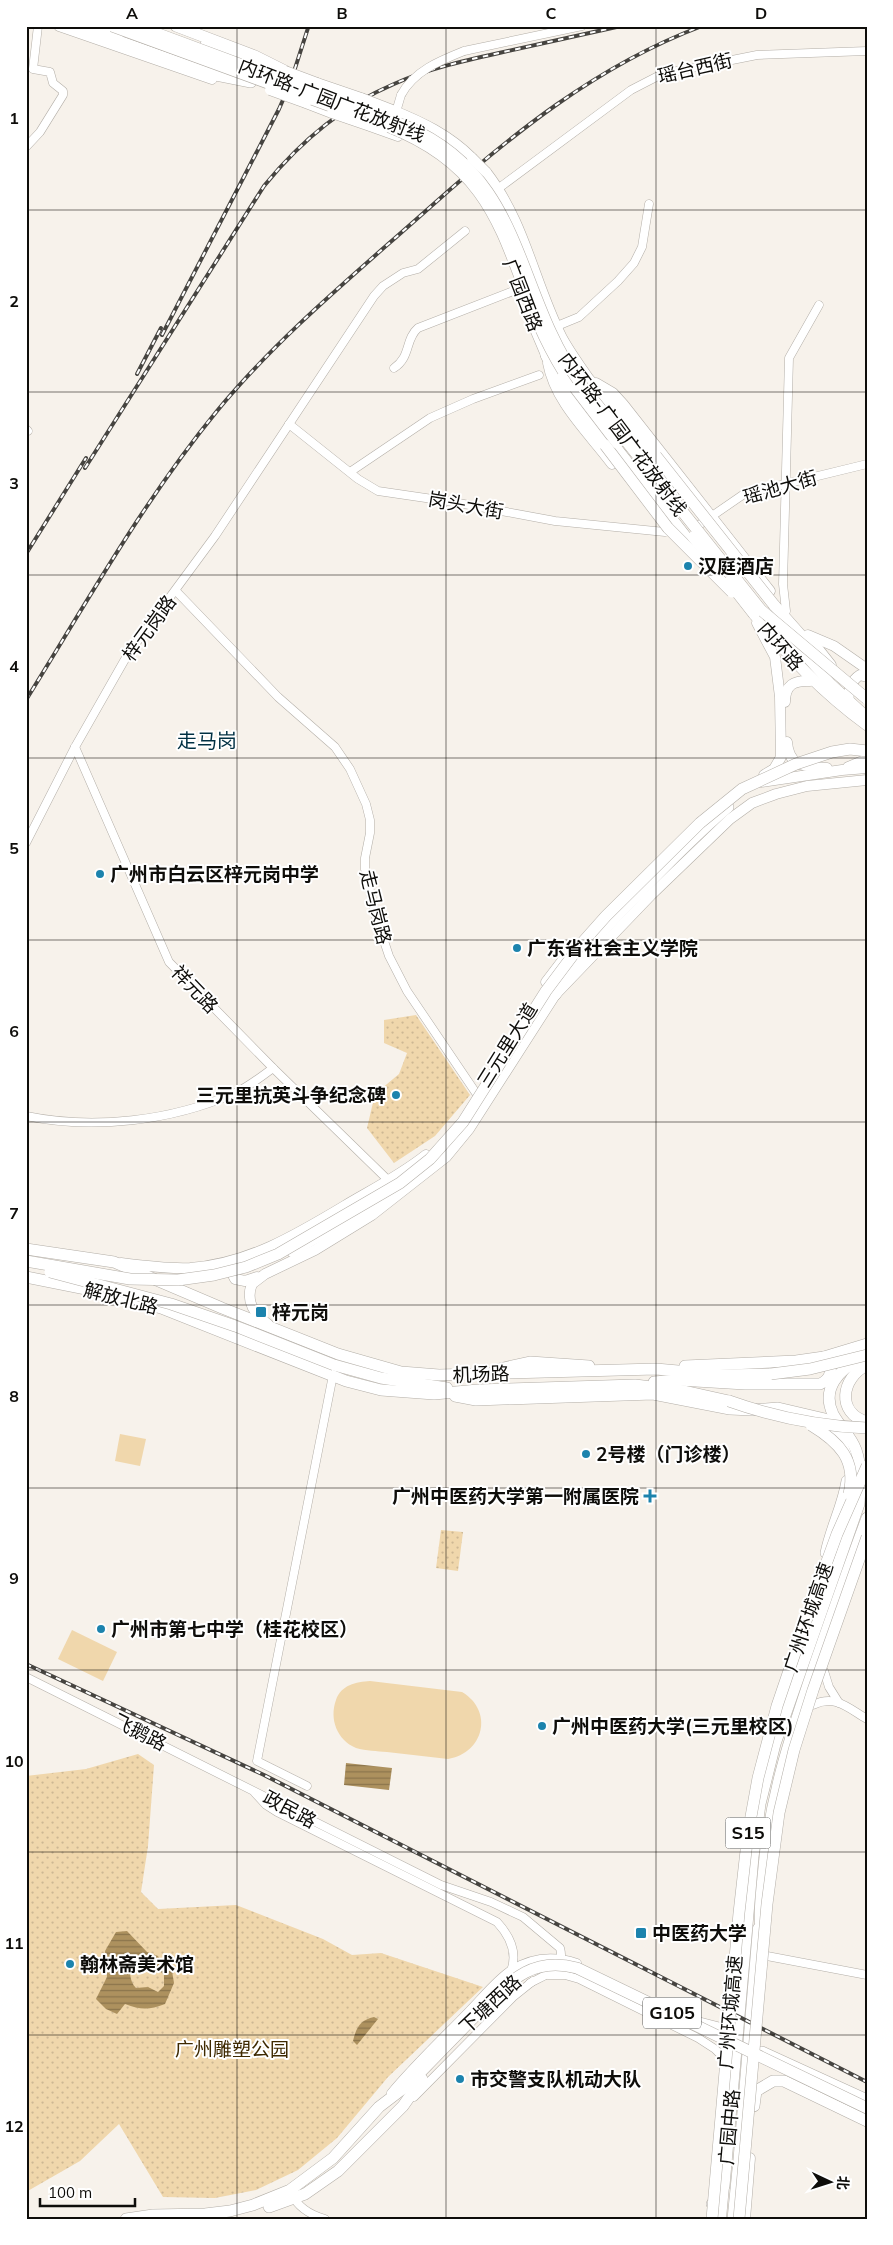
<svg xmlns="http://www.w3.org/2000/svg" width="893" height="2245" font-family="Mulish,'Noto Sans SC',sans-serif">
  <defs>
    <pattern id="green-dots" width="8" height="8" patternUnits="userSpaceOnUse" patternTransform="scale(1.25)"><rect width="8" height="8" fill="#f0d7ac"/><path d="M2 2h.1M6 6h.1" fill="none" stroke="#cdb793" stroke-width="1.8" stroke-linecap="round"/></pattern>
    <pattern id="water-rules" width="6" height="5" patternUnits="userSpaceOnUse" patternTransform="scale(1.25)"><rect width="6" height="5" fill="#ad915e"/><path d="M0 2.5h6" fill="none" stroke="#8b754c"/></pattern>
  </defs>
  <rect width="100%" height="100%" fill="#f7f2eb"/>
  <g fill="url(#green-dots)">
    <polygon points="416,1015 470,1095 435,1136 394,1163 367,1128 375,1094 399,1074 407,1053 384,1043 384,1020"/>
    <polygon points="441,1530 463,1532 458,1571 436,1568"/>
    <polygon points="138,1754 154,1765 148,1846 141,1892 158,1909 236,1905 323,1939 352,1955 381,1953 483,1987 388,2077 337,2138 298,2170 256,2190 215,2198 163,2197 119,2124 80,2161 26,2192 26,1776 86,1769"/>
  </g>
  <g fill="#f0d7ac">
    <polygon points="120,1434 146,1439 140,1466 115,1461"/>
    <polygon points="72,1630 117,1652 103,1681 58,1659"/>
    <path d="M370,1681L462,1692C494,1711 484,1753 448,1759C428,1757 407,1754 387,1752C377,1751 366,1751 356,1748C337,1740 329,1719 336,1700C341,1685 356,1682 370,1681Z"/>
  </g>
  <g fill="url(#water-rules)" fill-rule="evenodd">
    <polygon points="346,1763 392,1768 389,1790 344,1785"/>
    <path d="M127,1931L147,1952L158,1956L164,1971H172L174,1983L165,2004C149,2010 141,2010 125,2004L117,2014L106,2009L96,1999L107,1977L105,1951L116,1932ZM132,1960L139,1961L141,1970L151,1972L156,1967L164,1975V1986L158,1992L148,1987L136,1988C129,1981 129,1969 132,1960Z"/>
    <path d="M374,2017L378,2019L357,2045L353,2041C356,2028 360,2020 374,2017Z"/>
  </g>
  <g fill="none" stroke-linecap="round" stroke-linejoin="round">
    <g stroke="#b3aea7" stroke-width="9">
      <g id="minor">
        <polyline points="464,51 582,26"/>
        <polyline points="396,112 401,95"/>
        <polyline points="26,147 40,132 63,95 63,91 53,83 50,72 33,69 38,26"/>
        <polyline points="499,188 631,90 662,74 757,55 867,51"/>
        <polyline points="557,326 579,317 618,281 634,263 642,247 649,204"/>
        <path d="M394,368C411,357 405,339 418,328L521,288"/>
        <polyline points="289,424 358,479 378,491 453,502 555,521 665,532"/>
        <polyline points="26,429 28,431"/>
        <polyline points="350,472 430,418 473,399 539,375"/>
        <polyline points="699,525 744,494 867,464"/>
        <polyline points="176,591 278,697 335,747 350,769 366,804 370,820 370,833 365,858 365,869 376,917 389,956 407,991 476,1093"/>
        <polyline points="786,611 783,584 789,358 819,305"/>
        <polyline points="75,747 169,962 273,1068 389,1181"/>
        <polyline points="26,843 75,747 128,654 215,536 374,296 383,286 403,273 418,269 465,231"/>
        <path d="M26,1116C94,1130 171,1121 235,1093C248,1087 261,1077 273,1068"/>
        <polyline points="824,1671 829,1687 839,1703"/>
        <path d="M26,1677L441,1885L491,1902L523,1917L560,1948C566,1969 545,1975 530,1983"/>
        <path d="M813,1705C835,1694 848,1708 867,1719"/>
        <polyline points="307,1786 257,1761 333,1375"/>
        <path d="M255,1793L266,1805L277,1812L497,1922C510,1936 518,1952 511,1971"/>
        <polyline points="767,1956 867,1975"/>
        <polyline points="548,1975 565,1975 579,1979 698,2038 715,2049 723,2057"/>
        <polyline points="698,2021 725,2028"/>
        <path d="M391,2093C415,2064 443,2038 470,2010C483,1997 495,1981 511,1970C532,1957 554,1955 577,1963"/>
        <polyline points="414,2097 513,1997 533,1981"/>
        <path d="M292,2194C298,2208 311,2215 325,2219"/>
      </g>
    </g>
    <g stroke="#b3aea7" stroke-width="11">
      <g id="major">
        <polyline points="59,26 212,79"/>
        <polyline points="99,26 119,33"/>
        <polyline points="205,45 271,68"/>
        <polyline points="317,83 361,98"/>
        <polyline points="306,103 332,113"/>
        <path d="M392,110C422,122 449,135 472,158"/>
        <polyline points="370,126 398,136"/>
        <path d="M486,172C525,222 534,283 562,338C572,356 584,372 596,389C621,424 648,458 674,493"/>
        <polyline points="535,329 546,355 578,396"/>
        <path d="M548,363C555,402 589,433 612,464"/>
        <polyline points="596,383 613,393 623,404 770,591"/>
        <polyline points="609,438 696,549"/>
        <polyline points="757,623 775,657 780,697 781,757 774,769 764,775"/>
        <polyline points="808,635 834,646 867,669"/>
        <polyline points="809,637 831,665"/>
        <polyline points="794,643 831,684 867,717"/>
        <path d="M785,702C785,685 794,680 810,681"/>
        <path d="M848,702C849,691 850,681 860,675L867,677"/>
        <path d="M787,742C789,768 805,766 827,768"/>
        <polyline points="848,767 867,759"/>
        <polyline points="761,782 842,770 867,768"/>
        <polyline points="546,982 575,944"/>
        <polyline points="292,1252 386,1199"/>
        <path d="M121,1263C144,1266 167,1269 190,1268C250,1264 301,1232 351,1202C377,1187 402,1174 426,1155"/>
        <polyline points="233,1265 232,1273 235,1279 245,1281 257,1277"/>
        <path d="M268,1324C255,1315 245,1301 252,1284L265,1274L315,1250L372,1215L446,1157L469,1129L555,995L651,895L730,819L752,803L776,794L807,786L867,780"/>
        <polyline points="738,2165 758,1928"/>
        <polyline points="721,2219 724,2186"/>
        <polyline points="745,2219 750,2158"/>
      </g>
    </g>
    <g stroke="#b3aea7" stroke-width="12">
      <g id="highway">
        <polyline points="76,26 211,74 251,82"/>
        <polyline points="176,26 255,56 285,71"/>
        <polyline points="546,355 565,393 605,445"/>
        <polyline points="589,380 621,411 656,456"/>
        <polyline points="774,605 812,648"/>
        <path d="M754,614C789,657 822,692 867,725"/>
        <path d="M555,995C580,953 613,919 648,884C674,857 700,831 728,807"/>
        <polyline points="26,1249 114,1262 222,1308 338,1354 401,1372 439,1375 656,1369 722,1375 771,1374"/>
        <polyline points="26,1277 101,1292 161,1308 346,1381 381,1390 434,1394 478,1390 635,1385 684,1391 729,1401"/>
        <polyline points="334,1365 381,1378 447,1388"/>
        <path d="M867,1365C841,1378 836,1413 867,1422"/>
        <polyline points="685,1366 796,1361 824,1357 867,1344"/>
        <polyline points="499,1369 530,1362 589,1366"/>
        <path d="M654,1382L679,1380L745,1384H820C832,1379 834,1367 824,1357"/>
        <polyline points="455,1396 476,1400 653,1394 730,1409 752,1410 778,1408 825,1419 838,1434 846,1455"/>
        <path d="M826,1553C831,1528 843,1506 847,1481"/>
        <path d="M763,1940C758,1919 761,1899 763,1877C769,1799 790,1737 815,1664C832,1615 849,1566 867,1518"/>
        <polyline points="762,2052 867,2100"/>
        <polyline points="754,2106 756,2091 773,2081 784,2081 867,2121"/>
        <path d="M712,2204L724,2186L753,1857L760,1804L775,1744L859,1504C860,1487 862,1467 856,1450C851,1436 840,1427 833,1414C821,1389 839,1369 861,1359"/>
        <polyline points="269,2207 305,2194 338,2171 403,2106 422,2079"/>
        <polyline points="126,2219 153,2215 205,2214 230,2211 253,2205 290,2190 333,2158 379,2107 409,2084 482,2009"/>
        <polyline points="733,2219 738,2169 744,2155"/>
      </g>
    </g>
    <use href="#minor" stroke="#fff" stroke-width="8"/>
    <use href="#major" stroke="#fff" stroke-width="10"/>
    <use href="#highway" stroke="#fff" stroke-width="11"/>
    <g stroke="#464440" stroke-width="4">
      <g id="rail">
        <polyline points="162,335 279,109 290,84 308,28"/>
        <polyline points="137,374 161,328"/>
        <path d="M85,468L264,186C299,143 342,106 394,84C427,69 463,61 499,53C540,44 580,35 621,26"/>
        <polyline points="26,554 86,458"/>
        <path d="M26,700C87,602 144,500 217,411C279,336 355,274 428,209C511,135 596,66 702,26"/>
        <polyline points="26,1664 264,1775 867,2082"/>
      </g>
    </g>
    <use href="#rail" stroke="#fff" stroke-width="2" stroke-dasharray="5.5" stroke-linecap="butt"/>
    <g stroke="#b3aea7" stroke-width="9" stroke-linecap="butt">
      <path id="minor-bridge" d="M401,95C414,71 439,61 464,51"/>
    </g>
    <g stroke="#b3aea7" stroke-width="11" stroke-linecap="butt">
      <g id="major-bridge">
        <polyline points="285,71 317,83"/>
        <polyline points="270,90 306,103"/>
        <polyline points="361,98 392,110"/>
        <polyline points="332,113 370,126"/>
        <polyline points="472,158 486,172"/>
      </g>
    </g>
    <g stroke="#b3aea7" stroke-width="12" stroke-linecap="butt">
      <g id="highway-bridge">
        <polyline points="112,26 355,115"/>
        <path d="M137,26L406,126C526,177 514,292 580,383L761,610L867,699"/>
        <path d="M389,127C518,178 501,271 563,371"/>
        <polyline points="575,388 617,443"/>
        <polyline points="605,445 668,528 732,592"/>
        <polyline points="656,456 774,605"/>
        <polyline points="693,537 716,566"/>
        <polyline points="729,582 754,614"/>
        <polyline points="26,1261 130,1279 178,1280 214,1275 246,1267 278,1254 400,1183 430,1159 463,1122 546,991 582,943 606,916 700,823 742,789 796,764 832,752 850,749 867,751"/>
        <polyline points="50,1272 171,1304 235,1326 334,1365"/>
        <polyline points="771,1374 810,1369 867,1355"/>
        <path d="M729,1401C774,1417 819,1426 867,1428"/>
        <path d="M811,1425C839,1442 857,1460 849,1494"/>
        <path d="M482,2009C511,1980 533,1956 577,1968L867,2108"/>
        <polyline points="712,2219 739,1913 748,1833 758,1778 777,1706 814,1597 837,1534 867,1466"/>
        <polyline points="739,2219 767,1904 779,1813 794,1750 813,1690 867,1537"/>
      </g>
    </g>
    <use href="#minor-bridge" stroke="#fff" stroke-width="8"/>
    <use href="#major-bridge" stroke="#fff" stroke-width="10"/>
    <use href="#highway-bridge" stroke="#fff" stroke-width="11"/>
  </g>
  <path fill="none" stroke="#0e0d0a" stroke-width="1" stroke-opacity="0.55" d="M237,26V2219M446,26V2219M656,26V2219M26,210H867M26,392H867M26,575H867M26,758H867M26,940H867M26,1122H867M26,1305H867M26,1488H867M26,1670H867M26,1852H867M26,2035H867"/>
  <g fill="#1c83ad" stroke="#fff" stroke-width="2">
    <circle cx="688" cy="566" r="5"/>
    <circle cx="100" cy="874" r="5"/>
    <circle cx="517" cy="948" r="5"/>
    <circle cx="396" cy="1095" r="5"/>
    <rect x="255" y="1306" width="12" height="12" rx="2.5"/>
    <circle cx="586" cy="1454" r="5"/>
    <path d="M647.5 1488.5h5v5h5v5h-5v5h-5v-5h-5v-5h5z"/>
    <circle cx="101" cy="1629" r="5"/>
    <circle cx="542" cy="1726" r="5"/>
    <rect x="635" y="1927" width="12" height="12" rx="2.5"/>
    <circle cx="70" cy="1964" r="5"/>
    <circle cx="460" cy="2079" r="5"/>
  </g>
  <g text-anchor="middle" stroke-width="4" stroke-linejoin="round" paint-order="stroke">
    <g fill="#fff" stroke="#565654" stroke-width="1">
      <rect x="725.5" y="1817.5" width="45" height="31" rx="4"/>
      <rect x="643" y="1997.5" width="58" height="31" rx="4"/>
    </g>
    <g font-size="18" font-weight="bold" fill="#0e0d0a">
      <text x="748" y="1839">S15</text>
      <text x="672" y="2019">G105</text>
    </g>
    <g font-size="19" fill="#0e0d0a" stroke="#fff">
      <text transform="translate(695 68) rotate(-13)" y="7">瑶台西街</text>
      <text transform="translate(332 100) rotate(21)" y="7">内环路-广园广花放射线</text>
      <text transform="translate(523 295) rotate(69)" y="7">广园西路</text>
      <text transform="translate(623 434) rotate(53)" y="7">内环路-广园广花放射线</text>
      <text transform="translate(780 487) rotate(-16)" y="7">瑶池大街</text>
      <text transform="translate(466 505) rotate(10)" y="7">岗头大街</text>
      <text transform="translate(149 628) rotate(-54)" y="7">梓元岗路</text>
      <text transform="translate(781 646) rotate(49)" y="7">内环路</text>
      <text transform="translate(376 907) rotate(76)" y="7">走马岗路</text>
      <text transform="translate(195 989) rotate(46)" y="7">祥元路</text>
      <text transform="translate(507 1045) rotate(-58)" y="7">三元里大道</text>
      <text transform="translate(121 1298) rotate(14)" y="7">解放北路</text>
      <text transform="translate(481 1374) rotate(-2)" y="7">机场路</text>
      <text transform="translate(808 1617) rotate(-71)" y="7">广州环城高速</text>
      <text transform="translate(140 1732) rotate(27)" y="7">飞鹅路</text>
      <text transform="translate(290 1809) rotate(28)" y="7">政民路</text>
      <text transform="translate(490 2004) rotate(-43)" y="7">下塘西路</text>
      <text transform="translate(730 2012) rotate(-85)" y="7">广州环城高速</text>
      <text transform="translate(729 2127) rotate(-85)" y="7">广园中路</text>
    </g>
    <g font-size="19" font-weight="bold" fill="#0e0d0a" stroke="#fff" text-anchor="start">
      <text x="698" y="573">汉庭酒店</text>
      <text x="110" y="881">广州市白云区梓元岗中学</text>
      <text x="527" y="955">广东省社会主义学院</text>
      <text x="386" y="1102" text-anchor="end">三元里抗英斗争纪念碑</text>
      <text x="272" y="1319">梓元岗</text>
      <text x="596" y="1461">2号楼（门诊楼）</text>
      <text x="639" y="1503" text-anchor="end">广州中医药大学第一附属医院</text>
      <text x="111" y="1636">广州市第七中学（桂花校区）</text>
      <text x="552" y="1733">广州中医药大学(三元里校区)</text>
      <text x="652" y="1940">中医药大学</text>
      <text x="80" y="1971">翰林斋美术馆</text>
      <text x="470" y="2086">市交警支队机动大队</text>
    </g>
    <g font-size="19" fill="#3e2900" stroke="#fff">
      <text x="232" y="2056">广州雕塑公园</text>
    </g>
    <g font-size="20" fill="#003043" stroke="#fff">
      <text x="207" y="748">走马岗</text>
    </g>
  </g>
  <rect width="893" height="2245" fill="none" stroke="#ffffff" stroke-width="55"/>
  <g transform="translate(830 2182) rotate(94)" stroke="#ffffff" stroke-width="4" paint-order="stroke">
  <path d="M0-4L9 19L0 12L-9 19Z" fill="#0e0d0a"/>
  <text y="-8" font-size="14" font-weight="bold" text-anchor="middle" fill="#0e0d0a">北</text>
  </g>
  <path d="M40 2198v8h95v-8" fill="none" stroke="#0e0d0a" stroke-width="2.5"/>
  <text x="48" y="2198" font-size="15" fill="#0e0d0a" stroke="#ffffff" stroke-width="4" paint-order="stroke">100 m</text>
  <rect x="28" y="28" width="838" height="2190" fill="none" stroke="#0e0d0a" stroke-width="2"/>
  <g font-size="16" text-anchor="middle" font-weight="bold" fill="#0e0d0a">
    <text x="132" y="19">A</text>
    <text x="342" y="19">B</text>
    <text x="551" y="19">C</text>
    <text x="761" y="19">D</text>
    <text x="14" y="124">1</text>
    <text x="14" y="307">2</text>
    <text x="14" y="489">3</text>
    <text x="14" y="672">4</text>
    <text x="14" y="854">5</text>
    <text x="14" y="1037">6</text>
    <text x="14" y="1219">7</text>
    <text x="14" y="1402">8</text>
    <text x="14" y="1584">9</text>
    <text x="14" y="1767">10</text>
    <text x="14" y="1949">11</text>
    <text x="14" y="2132">12</text>
  </g>
</svg>
